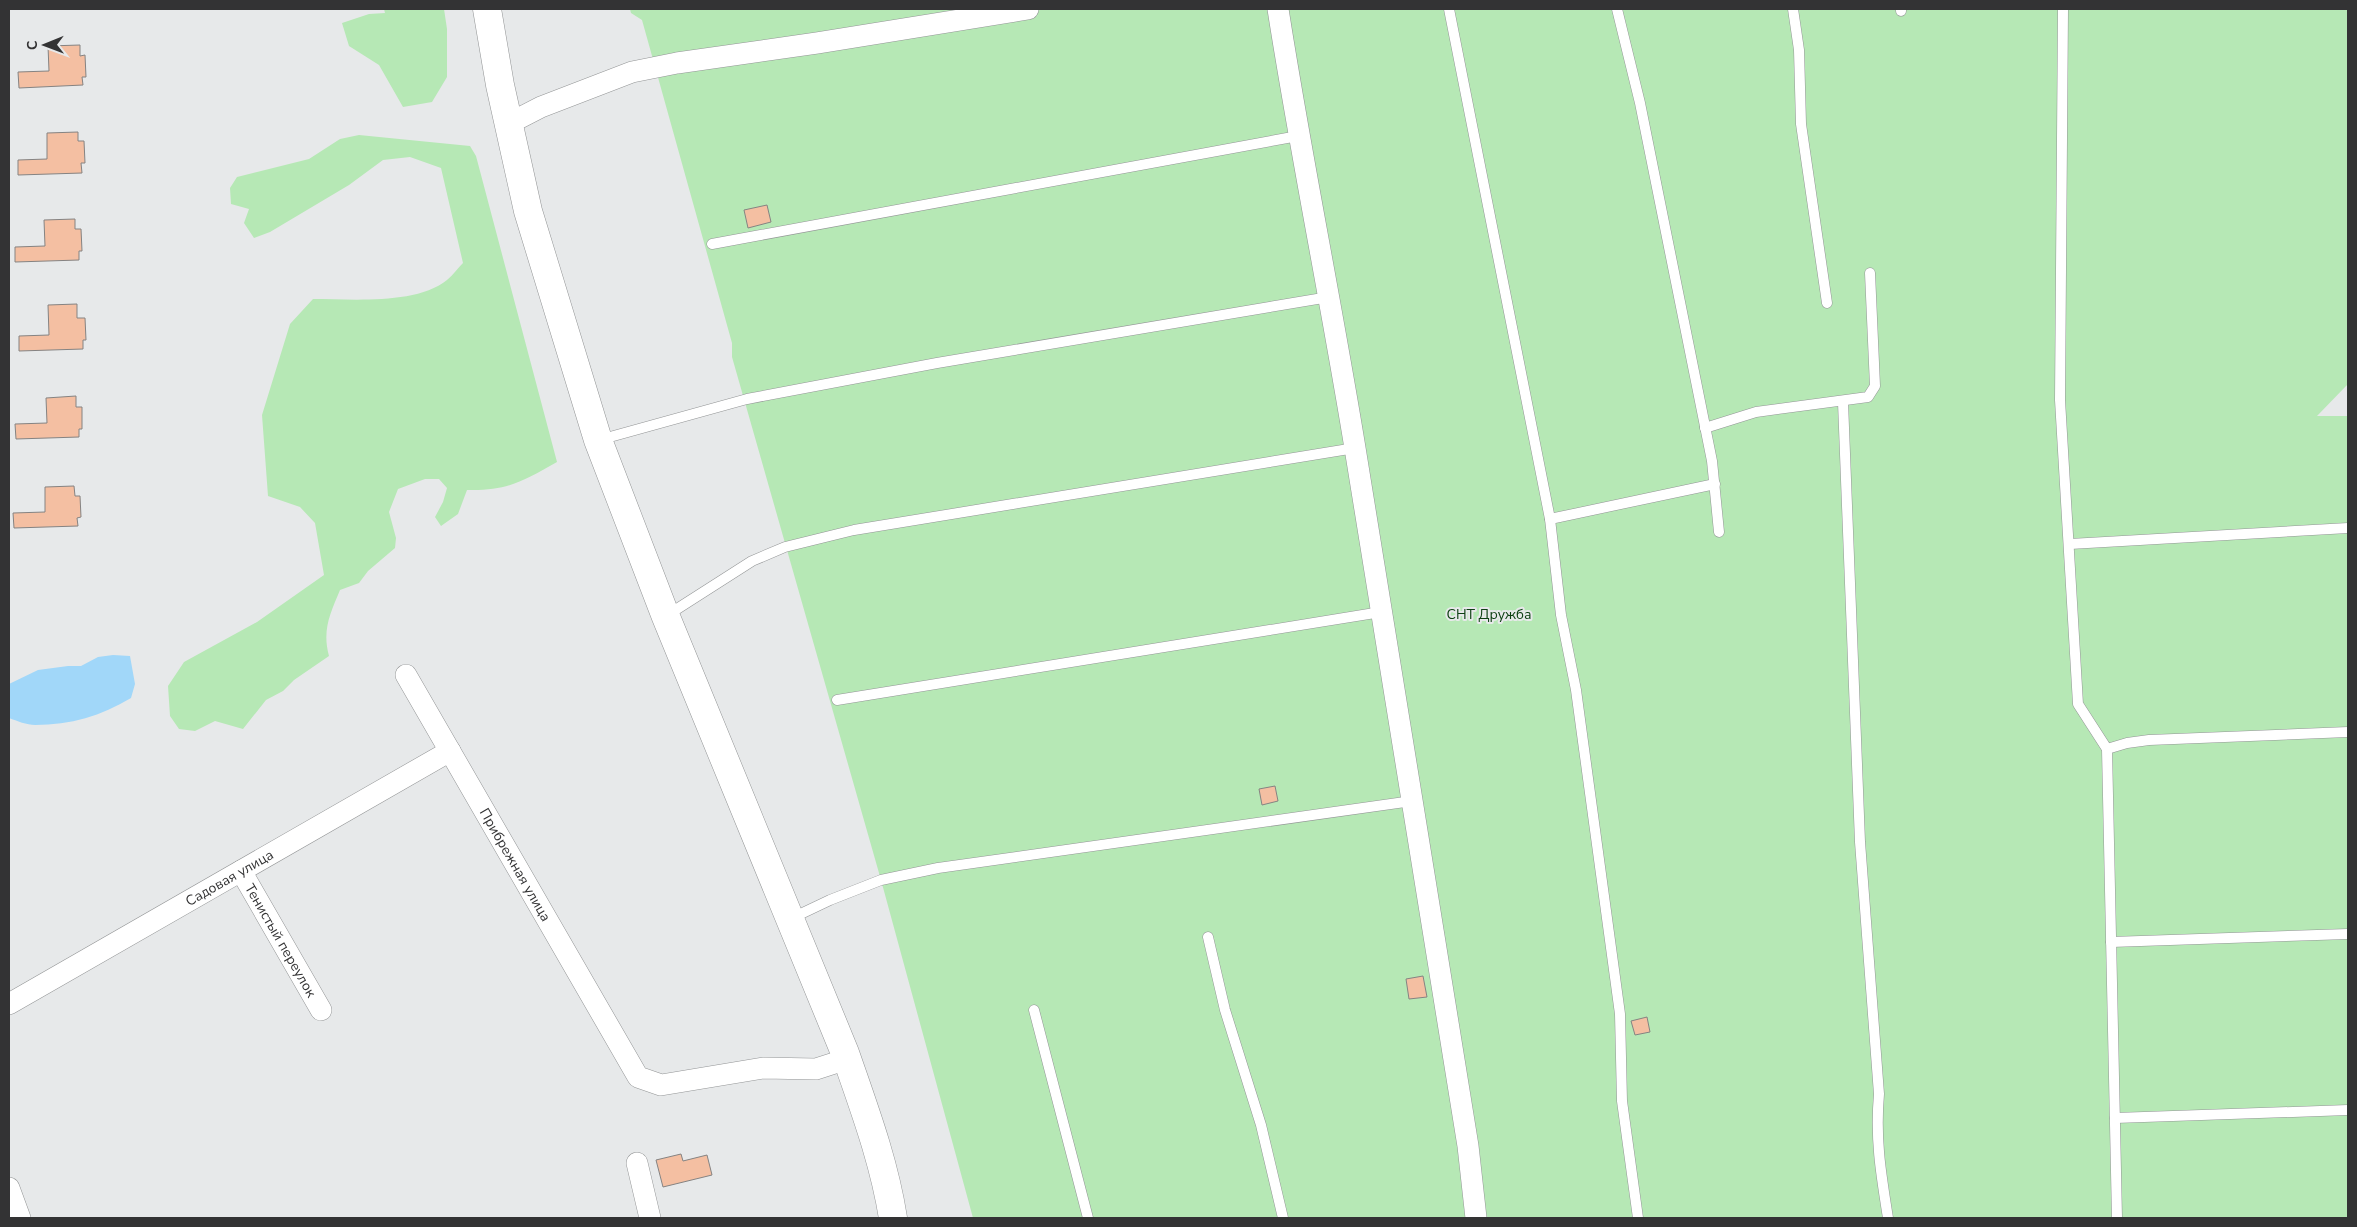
<svg xmlns="http://www.w3.org/2000/svg" width="2357" height="1227" font-family="'Nunito Sans',sans-serif">
  <rect width="100%" height="100%" fill="#e7e9ea"/>
  <g fill="#b6e8b5">
    <polygon points="384,9 444,9 447,29 447,77 432,102 403,107 379,65 349,46 342,23 369,14 385,13"/>
    <polygon points="630,9 2348,9 2348,384 2317,416 2348,416 2348,1218 973,1218 881,880 732,357 732,343 642,20 631,13"/>
    <path d="M359,135L470,146L476,156L557,462C523,481 508,491 467,490L458,514L441,526L435,517L443,502L447,488L439,479H425L398,489L389,512L396,538L395,548L368,571L359,583L340,590C330,614 322,630 329,656L294,680L283,691L266,700L243,729L215,721L195,731L179,729L170,716L168,686L184,662L257,622L324,575L315,523L300,507L268,496L262,415L290,324L313,299C352,299 416,305 447,280C453,275 458,268 463,263L441,168L410,157L383,160L349,185L270,232L254,238L244,223L249,209L231,204L230,188L237,177L309,159L340,139Z"/>
  </g>
  <path fill="#a1d7f9" d="M113,655L130,656L135,684L131,698C101,716 71,725 35,725C27,725 17,721 9,718V684L38,670L68,666H81L98,657Z"/>
  <g fill="#f4bfa2" stroke="#858382">
    <polygon points="80,45 80,56 85,55 86,77 82,77 83,85 19,88 18,72 49,71 48,46"/>
    <polygon points="78,132 78,141 84,141 85,163 81,163 82,173 18,175 18,160 47,159 47,133"/>
    <polygon points="767,205 771,222 748,228 744,210"/>
    <polygon points="75,219 75,229 81,229 82,251 79,251 79,260 15,262 15,247 45,246 44,220"/>
    <polygon points="77,304 77,318 85,318 86,340 83,340 83,349 19,351 19,336 49,335 48,305"/>
    <polygon points="76,396 76,407 82,407 82,429 79,429 79,437 16,439 15,424 47,423 46,398"/>
    <polygon points="74,486 75,496 80,496 81,517 77,518 78,526 14,528 13,513 45,512 45,487"/>
    <polygon points="1275,786 1278,801 1262,805 1259,789"/>
    <polygon points="1423,976 1427,997 1409,999 1406,979"/>
    <polygon points="1647,1017 1650,1032 1635,1035 1631,1021"/>
    <polygon points="681,1154 683,1161 707,1155 712,1175 663,1187 656,1160"/>
  </g>
  <g fill="none" stroke-linecap="round" stroke-linejoin="round">
    <g stroke="#939596" stroke-width="11">
      <g id="service">
        <polyline points="1449,9 1550,519 1561,615 1576,690 1620,1014 1622,1101 1638,1218"/>
        <polyline points="1617,9 1640,103 1712,461 1719,532"/>
        <polyline points="1793,9 1799,50 1801,124 1827,303"/>
        <polyline points="1901,9 1901,11"/>
        <polyline points="2063,9 2060,400 2078,704 2107,749 2117,1218"/>
        <polyline points="712,244 1298,136"/>
        <path d="M1843,402L1860,842L1879,1094C1875,1139 1881,1174 1888,1218"/>
        <polyline points="1705,428 1756,412 1868,397 1875,386 1870,273"/>
        <polyline points="599,440 747,399 937,363 1329,297"/>
        <polyline points="1550,519 1715,484"/>
        <polyline points="2070,544 2348,528"/>
        <polyline points="666,616 752,561 785,547 854,530 1355,448"/>
        <polyline points="837,700 1381,612"/>
        <polyline points="2107,749 2127,743 2149,740 2348,732"/>
        <polyline points="790,919 830,900 881,880 938,868 1412,801"/>
        <polyline points="1208,937 1225,1010 1261,1125 1283,1218"/>
        <polyline points="2111,942 2348,934"/>
        <polyline points="1034,1010 1088,1218"/>
        <polyline points="2115,1118 2348,1110"/>
      </g>
    </g>
    <g stroke="#939596" stroke-width="22">
      <g id="minor">
        <path d="M1278,9C1301,156 1331,301 1355,448C1393,681 1430,914 1468,1146L1476,1218"/>
        <polyline points="508,124 541,107 632,72 677,63 817,43 1028,9"/>
        <path id="s1" d="M406,675L638,1077L661,1085L763,1068L816,1069L847,1059"/>
        <path id="s2" d="M241,871L321,1010"/>
        <path id="s3" d="M9,1004L450,751"/>
        <polyline points="637,1163 650,1218"/>
        <polyline points="9,1188 20,1218"/>
      </g>
    </g>
    <g stroke="#939596" stroke-width="29">
      <path id="secondary" d="M487,9L500,85L528,211L598,440L666,617L845,1053C864,1108 884,1161 893,1218"/>
    </g>
    <use href="#service" stroke="#fff" stroke-width="10"/>
    <use href="#minor" stroke="#fff" stroke-width="21"/>
    <use href="#secondary" stroke="#fff" stroke-width="28"/>
  </g>
  <g text-anchor="middle" stroke-width="4" stroke-linejoin="round" paint-order="stroke">
    <g font-size="14" fill="#0d4012" stroke="#e7e9ea">
      <text x="1489" y="619">СНТ Дружба</text>
    </g>
    <g font-size="14" fill="#333334" stroke="#e7e9ea">
      <text dy="5" stroke="none"><textPath href="#s1" startOffset="219">Прибрежная улица</textPath></text>
      <text dy="5" stroke="none"><textPath href="#s3" startOffset="254">Садовая улица</textPath></text>
      <text dy="5" stroke="none"><textPath href="#s2" startOffset="80">Тенистый переулок</textPath></text>
    </g>
  </g>
  <rect width="2357" height="1227" fill="none" stroke="#333334" stroke-width="20"/>
  <g transform="translate(45 45) rotate(269)" stroke="#e7e9ea" stroke-width="4" paint-order="stroke">
  <path d="M0-4L9 19L0 12L-9 19Z" fill="#333334"/>
  <text y="-8" font-size="14" font-weight="bold" text-anchor="middle" fill="#333334">С</text>
  </g>
</svg>
